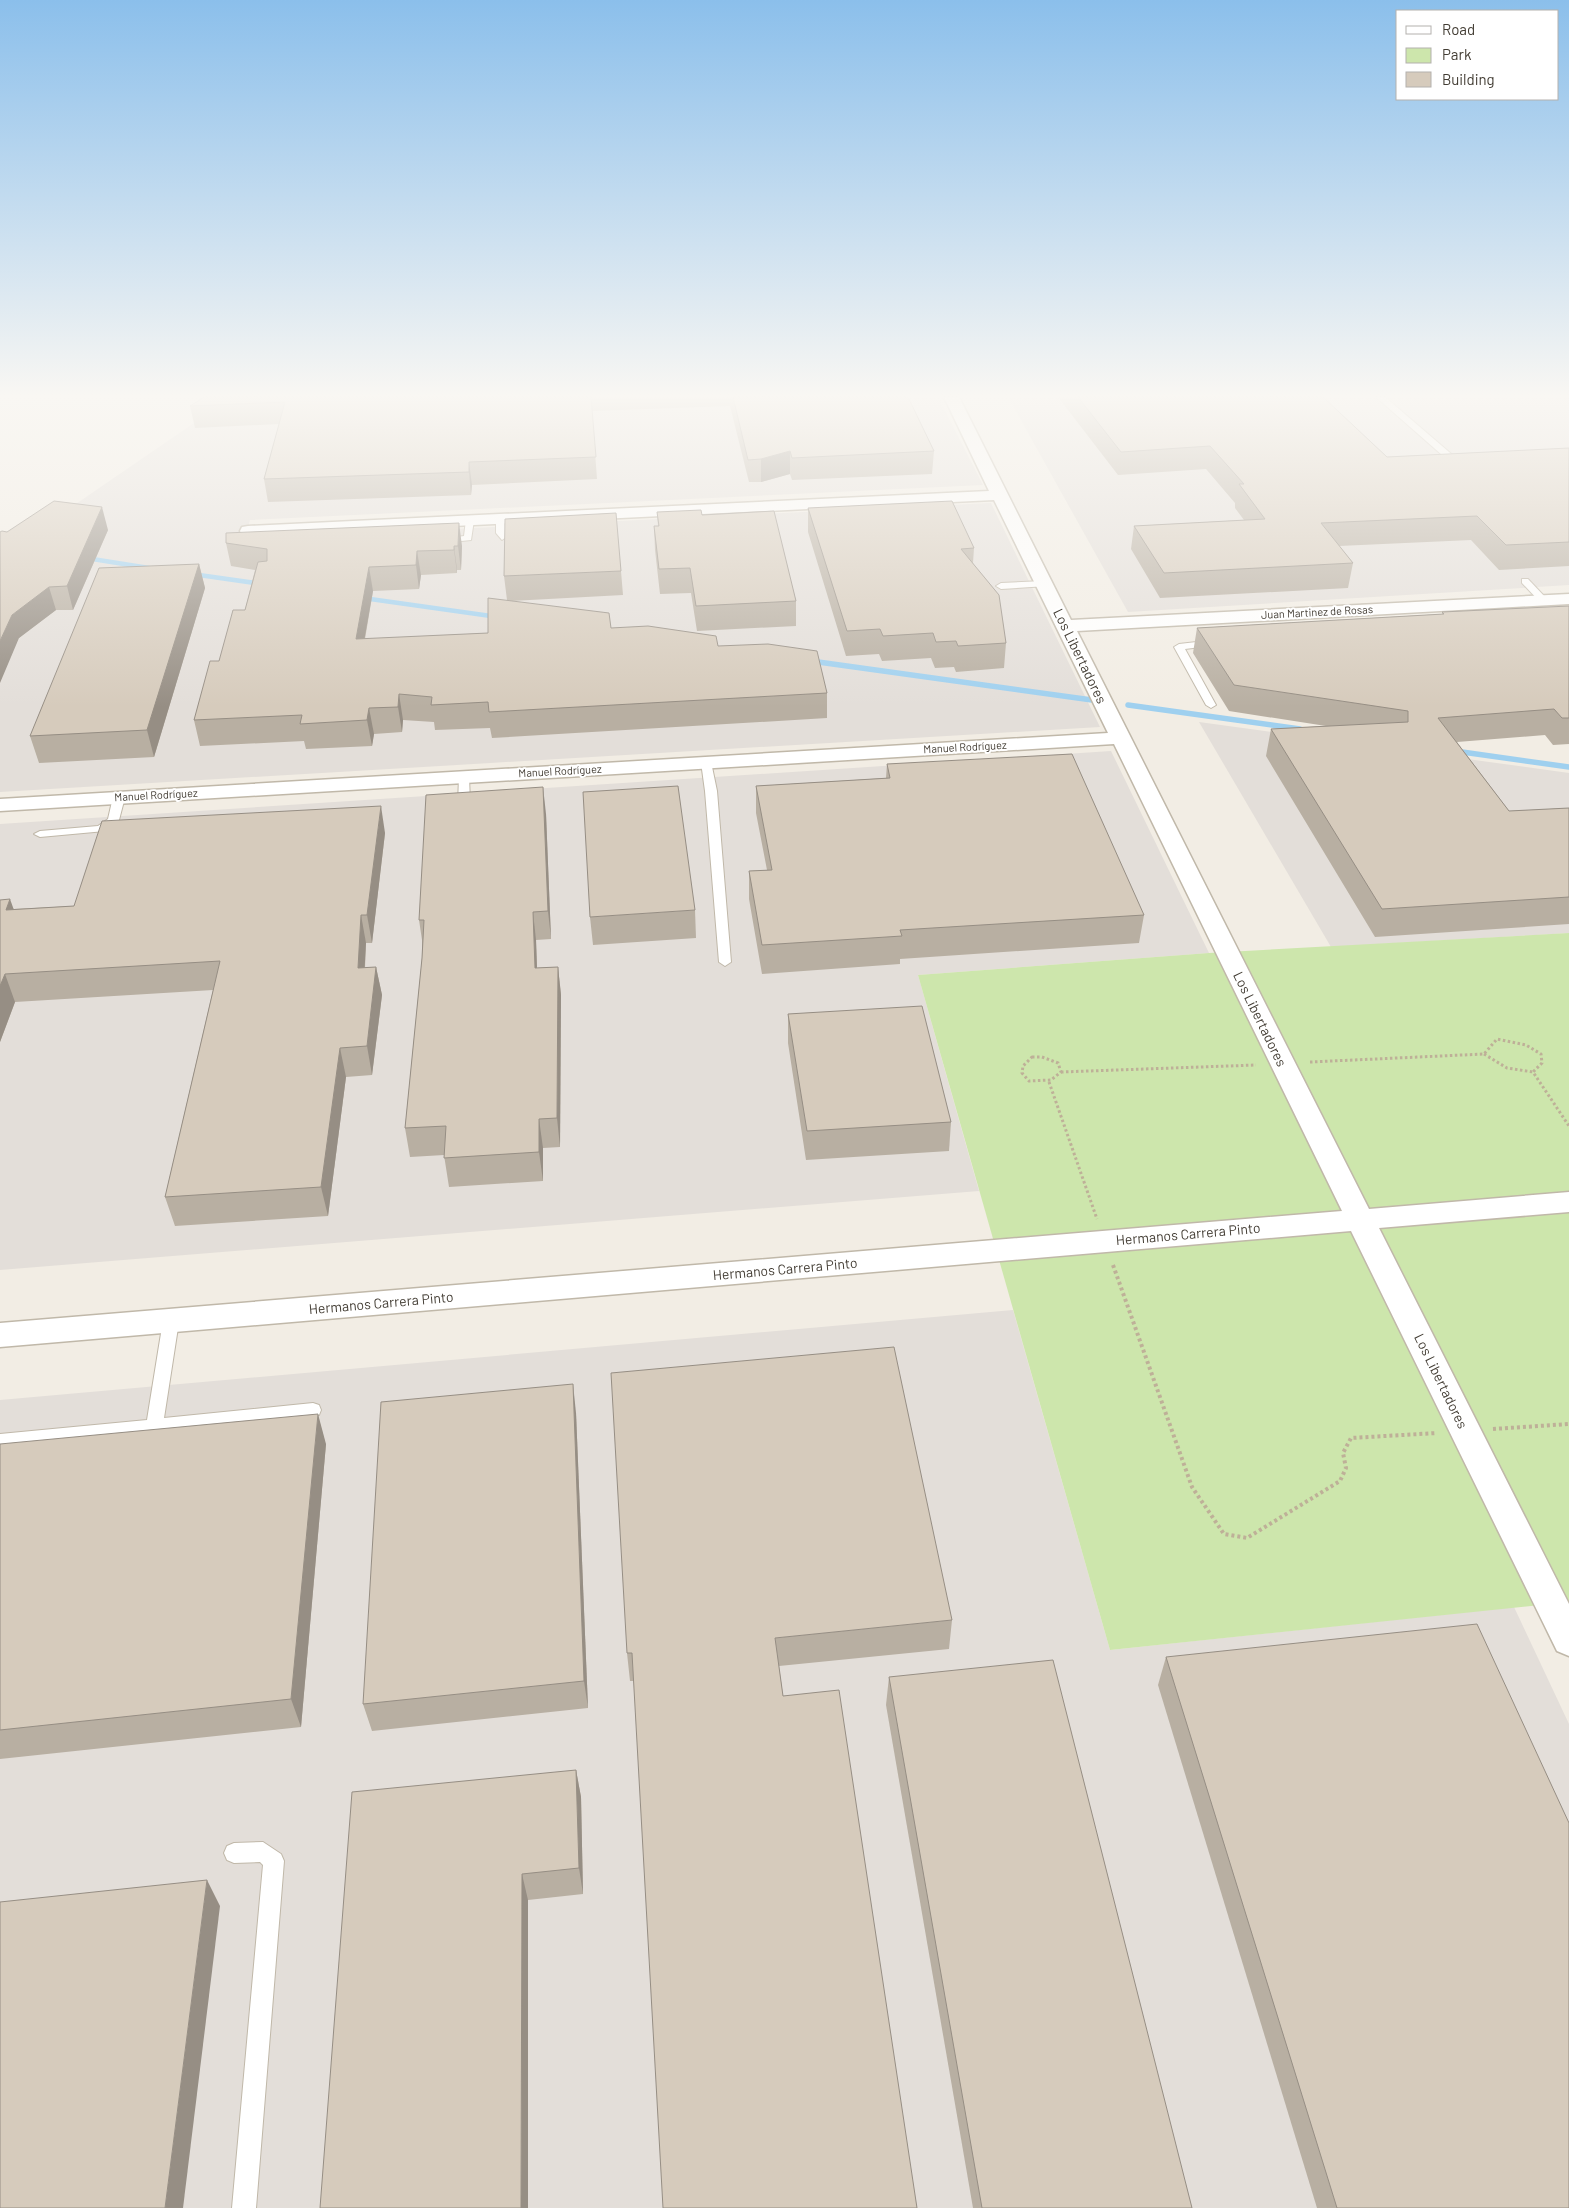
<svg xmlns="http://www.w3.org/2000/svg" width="1569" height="2208" font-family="Barlow,sans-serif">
  <rect width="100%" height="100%" fill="#f2ede4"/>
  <g fill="#e3ded9">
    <polygon points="232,397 938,397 983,485 250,520 245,539 991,503 1100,727 0,792 0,556"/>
    <polygon points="1008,397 1569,397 1569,585 1128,612"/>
    <polygon points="1199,722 1569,773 1569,933 1331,947"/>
    <polygon points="1111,751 1209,953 918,975 979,1191 0,1270 0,824"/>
    <polygon points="1013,1310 1110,1650 1514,1607 1569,1724 1569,2208 0,2208 0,1400"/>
  </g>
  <polygon fill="#cde6ac" points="1569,933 1569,1602 1110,1650 918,975 1209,953"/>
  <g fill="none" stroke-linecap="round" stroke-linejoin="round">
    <g stroke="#9fd0ef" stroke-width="4.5">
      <polyline points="86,558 149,568"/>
      <polyline points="192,574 262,584"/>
      <polyline points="363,598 498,617"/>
    </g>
    <g stroke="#9fd0ef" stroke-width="5.5">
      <polyline points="811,661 1092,700"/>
      <polyline points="1128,705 1300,729"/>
      <polyline points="1455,751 1569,767"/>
    </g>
    <g stroke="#c0b8a9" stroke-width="2">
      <g id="lane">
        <polygon points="1376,397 1385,397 1456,458 1456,462 1450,462"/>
        <polygon points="500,516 504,519 506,537 502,540 496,533 496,519"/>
        <polygon points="470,517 474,520 471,540 442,543 442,539 464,536 466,520"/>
        <polygon points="1522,579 1528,579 1546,598 1546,602 1540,602 1522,583"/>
        <polygon points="1044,581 1049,584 1047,586 1001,589 996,586 1001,583"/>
        <polygon points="1214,640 1219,643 1217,645 1185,649 1216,705 1211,708 1206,705 1174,647 1179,644"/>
        <polygon points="706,759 711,762 717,791 731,962 725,966 719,962 705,791 701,762"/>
        <polygon points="464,774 469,777 470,802 475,804 475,808 467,808 458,804 459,777"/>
        <polygon points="119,794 125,797 119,820 105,831 40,837 34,834 40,831 98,826 108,819 113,797"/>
        <polygon points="171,1315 177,1317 179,1321 164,1418 313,1403 319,1405 321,1410 319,1415 0,1448 0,1434 147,1420 163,1321 165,1317"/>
        <polygon points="263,1842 281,1854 284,1861 256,2208 232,2208 263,1865 260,1862 234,1863 227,1860 224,1853 227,1846 234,1843"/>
      </g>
    </g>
    <g stroke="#c0b8a9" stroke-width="3">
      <polygon id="street" points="944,397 959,397 1071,620 1569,594 1569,604 1077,631 1369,1209 1569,1192 1569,1212 1379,1228 1569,1604 1569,1656 1557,1651 1351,1231 0,1347 0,1323 1342,1211 1114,744 0,811 0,799 1108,733 994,500 248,536 242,535 240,531 242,527 248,526 989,491"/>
    </g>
    <g stroke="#beb098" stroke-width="3" stroke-dasharray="2.5 2.5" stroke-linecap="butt">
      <polyline points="1484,1054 1507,1068 1533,1072"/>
      <polygon points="1032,1057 1042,1057 1058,1063 1061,1072 1051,1080 1029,1081 1022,1073 1023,1066"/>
      <polyline points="1310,1062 1484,1054 1497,1039 1526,1045 1541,1054 1542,1063 1533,1072 1569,1126"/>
      <polyline points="1061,1072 1256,1065"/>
      <polyline points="1049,1082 1097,1219"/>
    </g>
    <g stroke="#beb098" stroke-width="4" stroke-dasharray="3 3" stroke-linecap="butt">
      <polyline points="1113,1265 1192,1487 1224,1534 1247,1538 1340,1481 1346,1468 1343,1453 1351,1438 1437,1433"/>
      <polyline points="1493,1429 1569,1424"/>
    </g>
    <use href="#lane" fill="#fff" fill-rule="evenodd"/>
    <use href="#street" fill="#fff" fill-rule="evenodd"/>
  </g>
  <g fill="#b8afa2">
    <polygon points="204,397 908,397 934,451 932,474 792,480 790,474 761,482 749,482 730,406 592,411 597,479 472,485 471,495 268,502 264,479 279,424 195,428 190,406"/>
    <polygon points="1058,397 1323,397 1387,457 1569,448 1569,566 1499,570 1471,540 1339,546 1353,563 1348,588 1160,598 1131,549 1134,526 1244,520 1235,508 1235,503 1206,469 1118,475"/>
    <polygon points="808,508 974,548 973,563 1006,643 1004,668 956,672 954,667 935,668 931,658 882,661 879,654 846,656 808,532"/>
    <polygon points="657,512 702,515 796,601 796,626 697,631 691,593 660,594 655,550 654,526 658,526"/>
    <polygon points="108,530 73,610 56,610 19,638 7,532"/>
    <polygon points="226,543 462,546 461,570 457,570 457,573 421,575 419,589 373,591 365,639 488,633 507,600 504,576 621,571 623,595 511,601 611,628 718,646 827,693 827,718 492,738 490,728 435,730 434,722 403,720 402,732 374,734 372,746 306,749 304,741 200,746 194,720 219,661 245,610 255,570 231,566"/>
    <polygon points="199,564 205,588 154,757 39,763 30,736"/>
    <polygon points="1569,606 1569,744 1553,745 1545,735 1457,742 1509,811 1569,808 1569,924 1375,937 1266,756 1271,729 1326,726 1229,711 1193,653 1197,628 1442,614 1442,612"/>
    <polygon points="887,764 1144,915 1139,943 900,959 900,964 762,974 749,899 749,871 767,870 756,813 756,786 886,778"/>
    <polygon points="546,814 551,939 536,940 537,968 558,967 561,995 560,1147 543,1148 543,1181 449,1187 444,1155 410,1157 405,1128 422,958 422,940 419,920"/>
    <polygon points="385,833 372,943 366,943 365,968 376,967 382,995 372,1075 346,1077 328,1216 175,1226 165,1197 213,990 15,1002 0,1042 0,900 14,909 74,906"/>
    <polygon points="695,910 696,938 593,945 590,917"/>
    <polygon points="788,1014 951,1122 949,1151 806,1160 788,1043"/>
    <polygon points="576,1413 588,1708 372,1731 363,1704"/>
    <polygon points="0,1444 326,1444 301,1727 0,1759"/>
    <polygon points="952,1620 949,1649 779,1666 783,1696 917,2208 634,1681 630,1681 627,1653"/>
    <polygon points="1166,1657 1569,2208 1317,2208 1158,1685"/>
    <polygon points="889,1677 1192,2208 973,2208 886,1705"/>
    <polygon points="576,1770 581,1797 583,1894 528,1900 320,2208"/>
  </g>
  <g fill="#968e84">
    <polygon points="790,451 790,474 761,482 761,459"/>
    <polygon points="469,462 472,485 471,495 469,472"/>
    <polygon points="102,507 108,530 73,610 67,586"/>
    <polygon points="459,523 462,546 461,570 458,546"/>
    <polygon points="454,546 457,570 457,573 454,550"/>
    <polygon points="417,551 421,575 419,589 416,565"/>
    <polygon points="199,564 205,588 154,757 147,730"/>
    <polygon points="369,567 373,591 360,664 356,639"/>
    <polygon points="49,587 56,610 19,638 0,683 0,641 12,615"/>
    <polygon points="399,694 403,720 402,732 398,707"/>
    <polygon points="369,708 374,734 372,746 367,720"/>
    <polygon points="543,787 546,814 551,939 548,911"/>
    <polygon points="381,806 385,833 372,943 367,915"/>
    <polygon points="10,899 20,927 6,910"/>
    <polygon points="533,912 536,940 538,997 535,968"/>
    <polygon points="361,915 366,943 363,996 358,968"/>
    <polygon points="376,967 382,995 372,1075 367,1046"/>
    <polygon points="558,967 561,995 560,1147 557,1118"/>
    <polygon points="5,974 15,1002 0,1042 0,986"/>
    <polygon points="340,1048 346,1077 328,1216 321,1187"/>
    <polygon points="539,1119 543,1148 543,1181 539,1152"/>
    <polygon points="573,1384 576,1413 588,1708 584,1681"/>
    <polygon points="318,1414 326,1444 301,1727 291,1699"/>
    <polygon points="576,1770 581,1797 583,1894 579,1868"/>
    <polygon points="522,1874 528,1900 528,2208 521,2208"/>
    <polygon points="207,1880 220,1906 183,2208 165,2208"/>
  </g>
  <g fill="#d6cbbc" stroke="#968e84">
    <polygon points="204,397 591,397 596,457 469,462 469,472 264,479 285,402 190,406"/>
    <polygon points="733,397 908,397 934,451 792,458 790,451 761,459 748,460"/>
    <polygon points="1078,397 1323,397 1387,457 1569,448 1569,542 1506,545 1477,516 1321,523 1353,563 1164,573 1134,526 1265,519 1239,484 1244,484 1210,446 1121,452"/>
    <polygon points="54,501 102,507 67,586 49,587 12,615 0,641 0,532 2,531 7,532"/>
    <polygon points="952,501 974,548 961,549 999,595 1006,643 958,646 956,641 936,642 933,633 883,636 880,629 847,631 808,508"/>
    <polygon points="701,510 702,515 774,511 796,601 696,606 690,568 659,569 654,526 659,526 657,512"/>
    <polygon points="616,513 621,571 504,576 505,519"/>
    <polygon points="459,523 458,546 454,546 454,550 417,551 416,565 369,567 356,639 488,633 488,598 609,613 611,628 648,626 716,636 718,646 768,644 817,651 827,693 489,712 488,702 431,705 432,697 399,694 398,707 369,708 367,720 300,724 302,715 194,720 210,661 219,661 233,610 245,610 258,562 267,561 267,549 226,543 226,533"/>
    <polygon points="199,564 147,730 30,736 99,568"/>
    <polygon points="1569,606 1569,718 1562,718 1554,709 1438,718 1509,811 1569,808 1569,897 1382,909 1271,729 1408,722 1408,711 1234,685 1197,628 1444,614 1442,612"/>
    <polygon points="1072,754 1144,915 900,930 902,936 762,945 749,871 772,870 756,786 890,778 887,764"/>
    <polygon points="678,786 695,910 590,917 583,792"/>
    <polygon points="543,787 548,911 533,912 535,968 558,967 557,1118 539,1119 539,1152 444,1158 446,1126 405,1128 422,958 424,920 419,920 426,795"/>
    <polygon points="381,806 367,915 361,915 358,968 376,967 367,1046 340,1048 321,1187 165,1197 220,961 5,974 0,986 0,900 10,899 6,910 74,906 102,821"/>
    <polygon points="922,1006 951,1122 807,1131 788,1014"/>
    <polygon points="894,1347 952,1620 775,1638 783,1696 839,1690 917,2208 663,2208 632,1653 627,1653 611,1373"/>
    <polygon points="573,1384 584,1681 363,1704 381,1402"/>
    <polygon points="318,1414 291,1699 0,1730 0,1444"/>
    <polygon points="1477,1624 1569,1823 1569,2208 1337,2208 1166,1657"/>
    <polygon points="1053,1660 1192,2208 982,2208 889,1677"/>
    <polygon points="576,1770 579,1868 522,1874 521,2208 320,2208 352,1792"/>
    <polygon points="207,1880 165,2208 0,2208 0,1902"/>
  </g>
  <linearGradient id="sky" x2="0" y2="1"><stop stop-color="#8bbfeb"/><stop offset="0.56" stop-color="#f9f7f3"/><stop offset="1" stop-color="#f9f7f3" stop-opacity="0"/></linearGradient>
  <rect width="1569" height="707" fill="url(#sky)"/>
  <g text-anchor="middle" stroke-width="4" stroke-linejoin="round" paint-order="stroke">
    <g font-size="11" fill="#433d34" stroke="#fff">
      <text transform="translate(1317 612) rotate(-3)" y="4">Juan Martinez de Rosas</text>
      <text transform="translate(965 747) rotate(-3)" y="4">Manuel Rodríguez</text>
      <text transform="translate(560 771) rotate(-3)" y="4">Manuel Rodríguez</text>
      <text transform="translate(156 795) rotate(-3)" y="4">Manuel Rodríguez</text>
    </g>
    <g font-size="14" fill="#433d34" stroke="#fff">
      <text transform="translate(1080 656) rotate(64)" y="5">Los Libertadores</text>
      <text transform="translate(1260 1019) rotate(64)" y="5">Los Libertadores</text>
      <text transform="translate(1188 1234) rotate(-5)" y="5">Hermanos Carrera Pinto</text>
      <text transform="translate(785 1269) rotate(-5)" y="5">Hermanos Carrera Pinto</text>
      <text transform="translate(381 1303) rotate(-5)" y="5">Hermanos Carrera Pinto</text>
      <text transform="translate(1441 1381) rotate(64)" y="5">Los Libertadores</text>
    </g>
  </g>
  <rect x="1396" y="10" width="162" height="90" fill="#ffffff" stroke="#b4b1ae"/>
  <rect x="1406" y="26" width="25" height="8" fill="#ffffff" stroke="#b4b1ae"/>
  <text x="1442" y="35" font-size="15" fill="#433d34">Road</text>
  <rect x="1406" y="48" width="25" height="15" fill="#cde6ac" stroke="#b4b1ae"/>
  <text x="1442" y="60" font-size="15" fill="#433d34">Park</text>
  <rect x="1406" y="72" width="25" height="15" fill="#d6cbbc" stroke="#b4b1ae"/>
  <text x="1442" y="85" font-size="15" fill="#433d34">Building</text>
</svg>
